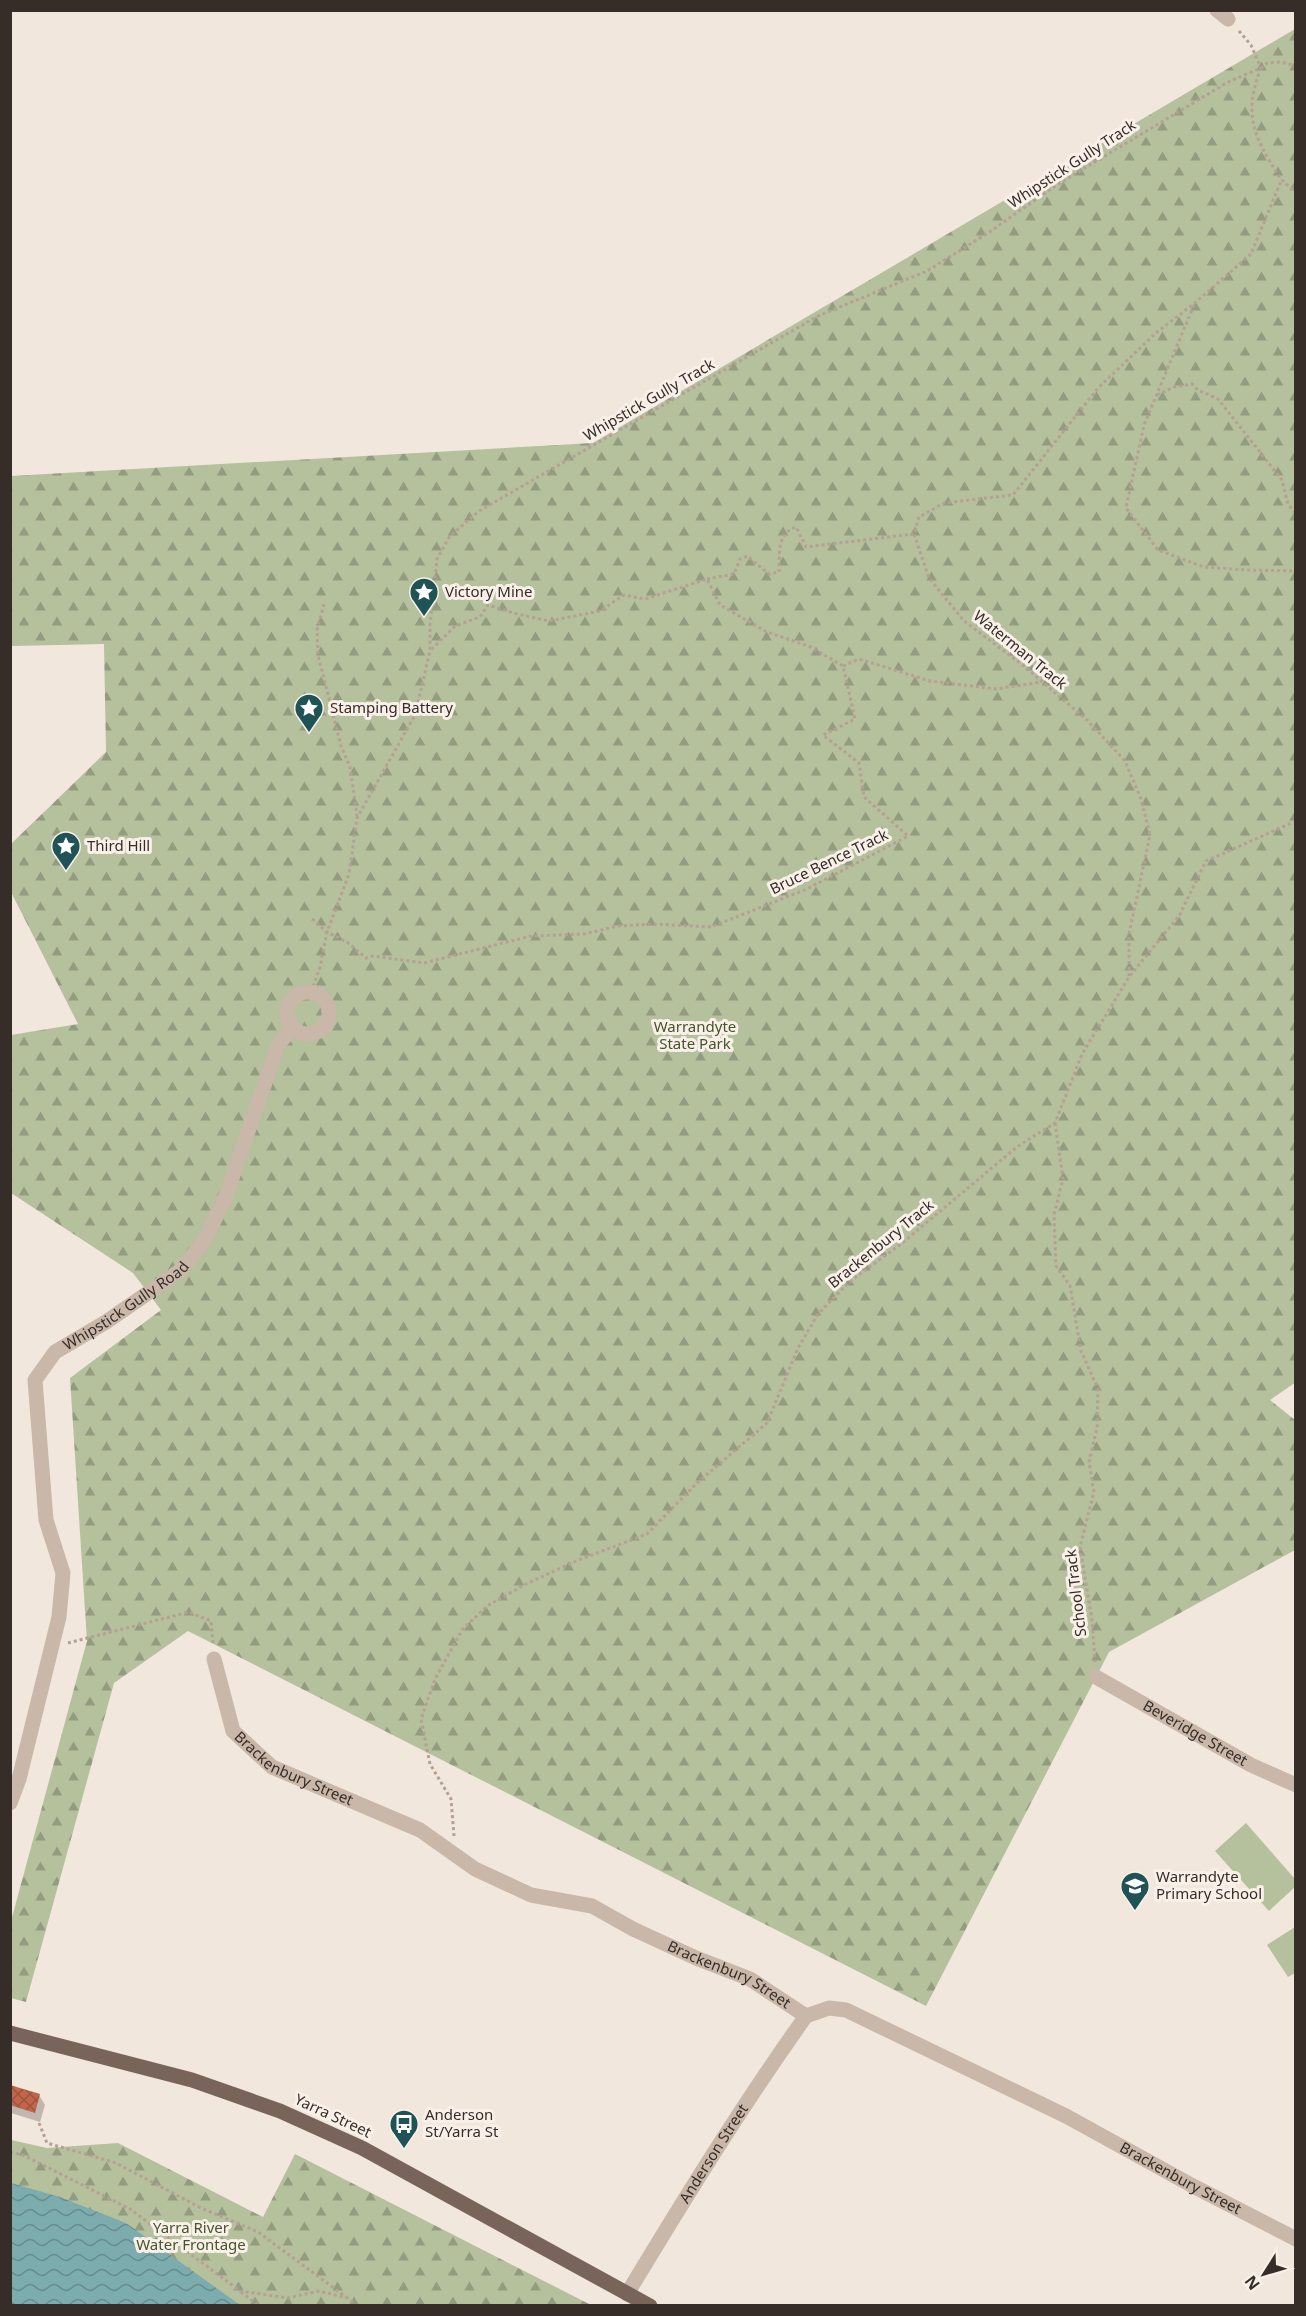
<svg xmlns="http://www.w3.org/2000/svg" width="1306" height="2316" font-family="'Noto Sans',sans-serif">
  <defs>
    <pattern id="forest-firs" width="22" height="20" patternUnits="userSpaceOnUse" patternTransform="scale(1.5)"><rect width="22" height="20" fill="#b5c09d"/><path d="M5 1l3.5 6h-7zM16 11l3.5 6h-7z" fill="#949c80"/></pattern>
    <pattern id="water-waves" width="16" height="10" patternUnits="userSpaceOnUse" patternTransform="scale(1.5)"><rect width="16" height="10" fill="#7cacad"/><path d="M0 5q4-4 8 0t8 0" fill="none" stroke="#668c8d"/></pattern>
    <pattern id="building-cross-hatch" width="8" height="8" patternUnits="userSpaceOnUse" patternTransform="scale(1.5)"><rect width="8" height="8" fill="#c2654a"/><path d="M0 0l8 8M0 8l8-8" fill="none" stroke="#9e543e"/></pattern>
  </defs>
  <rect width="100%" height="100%" fill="#f1e7dc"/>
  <g fill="url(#forest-firs)">
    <polygon points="1295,29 1296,1382 1270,1400 1295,1420 1295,1550 1109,1652 926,2006 188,1631 114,1683 26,2002 11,1998 11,1921 87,1641 70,1378 161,1310 133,1273 11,1193 11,1035 78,1024 11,892 11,844 106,752 104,644 11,646 11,476 593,443"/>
    <polygon points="11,2140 47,2148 118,2143 263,2217 295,2154 591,2305 233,2305 11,2187"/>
  </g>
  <g fill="#b5c09d">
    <polygon points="1246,1823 1295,1879 1295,1887 1269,1911 1215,1851"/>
    <polygon points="1295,1927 1295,1973 1288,1977 1267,1945"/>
  </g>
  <polygon fill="url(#water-waves)" points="11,2183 60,2197 126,2223 240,2305 11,2305"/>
  <polygon fill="#0003" points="10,2086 39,2095 45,2105 40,2122 11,2113"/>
  <polygon fill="url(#building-cross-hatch)" points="10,2085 40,2094 35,2113 10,2105"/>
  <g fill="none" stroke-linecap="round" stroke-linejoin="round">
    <g stroke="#b5a193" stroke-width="3" stroke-dasharray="3 3" stroke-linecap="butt">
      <polyline points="1239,31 1251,45 1261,68"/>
      <path d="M1261,68C1247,104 1249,127 1269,160C1277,174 1283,183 1296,192"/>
      <polyline points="1194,305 1144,425 1126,508 1158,550 1204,567 1247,570 1296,571"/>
      <polyline points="1157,395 1174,387 1192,384 1198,390 1218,399 1282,480 1288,504 1296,514"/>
      <path d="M707,579L734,574L740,559L747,556L769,574L779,572C780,555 776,533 796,527L806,547L913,534"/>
      <polyline points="324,604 317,630 318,655 341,746 350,767 357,816"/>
      <polyline points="843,666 859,659 930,681 996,689 1042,682"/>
      <polyline points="312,919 327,932 347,942 366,958 373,956 424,963 531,936 584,934 618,926 654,924 711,927 807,889 908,836 864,797 859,763 823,735 855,719 843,666 811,647 767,632 720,605 707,579 645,599 624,595 600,611 549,621 517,614 488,605 480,617 455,626 430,651"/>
      <polyline points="1129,976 1129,934 1150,835 1141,799 1125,761 1088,721 1024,666 964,621 929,578 914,534 919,517 944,503 1013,495 1098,388 1157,332 1195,303 1251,254 1281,181"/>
      <polyline points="311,992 320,967 327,932 349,874 357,818 415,715 430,651 430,625 437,559 450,536 479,511 818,316 927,271 988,233 1055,186 1228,82 1261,68 1267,63 1281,62 1296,66"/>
      <polyline points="1055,1123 1063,1179 1054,1214 1056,1266 1070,1286 1081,1351 1098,1389 1097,1428 1089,1462 1094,1492 1080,1547 1092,1620 1095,1662"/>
      <polyline points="68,1643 189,1612 211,1621 213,1643"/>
      <polyline points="454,1836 451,1799 430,1764 421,1719 435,1679 462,1630 487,1606 526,1584 576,1561 647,1534 697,1483 767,1423 798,1348 818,1314 849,1282 901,1244 1018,1146 1055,1123 1082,1054 1129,977 1179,916 1206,861 1296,821"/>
      <polyline points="39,2123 47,2143 116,2163 199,2207 258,2232 346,2297"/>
      <polyline points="10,2152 23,2155 130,2209 240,2291 288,2298 319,2291 348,2298 357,2306"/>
      <polyline points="241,2292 259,2306"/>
    </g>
    <g stroke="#c9b7a9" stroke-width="15">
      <polyline points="1217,10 1228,19"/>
      <circle cx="308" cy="1013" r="21"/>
      <path id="s1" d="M214,1659L233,1731L272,1767L420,1830L475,1869L531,1895L592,1906L633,1929L696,1958L750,1979L806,2016L829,2008L846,2010L1066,2116L1193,2186L1296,2239"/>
      <path id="s2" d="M1096,1677L1251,1765L1296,1785"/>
      <path id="s3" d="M10,1803L19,1779L59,1617L63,1573L46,1520L35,1380L55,1352L106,1322L181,1270L204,1241L224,1201L278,1045L292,1028"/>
      <path id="s4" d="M627,2294C685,2198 741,2107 806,2016"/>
    </g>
    <polyline stroke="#78645a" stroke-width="15" points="10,2033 192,2080 280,2111 362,2148 650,2306"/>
  </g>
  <defs>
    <g id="sight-pin" transform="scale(1.5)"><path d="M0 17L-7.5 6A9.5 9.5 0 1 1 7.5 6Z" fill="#1f5356" stroke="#f9f1e9"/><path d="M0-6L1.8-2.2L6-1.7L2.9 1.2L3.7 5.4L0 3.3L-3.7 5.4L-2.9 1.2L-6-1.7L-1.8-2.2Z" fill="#fff"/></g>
    <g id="school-pin" transform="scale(1.5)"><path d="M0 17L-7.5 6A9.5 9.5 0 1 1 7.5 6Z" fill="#1f5356" stroke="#f9f1e9"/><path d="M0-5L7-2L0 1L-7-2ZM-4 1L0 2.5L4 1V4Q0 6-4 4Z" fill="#fff"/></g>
    <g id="bus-pin" transform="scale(1.5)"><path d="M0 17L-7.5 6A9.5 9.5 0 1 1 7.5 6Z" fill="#1f5356" stroke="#f9f1e9"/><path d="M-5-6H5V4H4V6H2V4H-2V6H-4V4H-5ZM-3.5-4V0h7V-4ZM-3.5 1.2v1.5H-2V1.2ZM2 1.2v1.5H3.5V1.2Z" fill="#fff"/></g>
  </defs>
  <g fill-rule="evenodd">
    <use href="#sight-pin" x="424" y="592"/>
    <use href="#sight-pin" x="309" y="708"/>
    <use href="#sight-pin" x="66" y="846"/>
    <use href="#school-pin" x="1135" y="1886"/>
    <use href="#bus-pin" x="404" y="2124"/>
  </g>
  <g text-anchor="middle" stroke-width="6" stroke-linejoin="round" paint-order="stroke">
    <g font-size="15" fill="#362d28" stroke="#f9f1e9">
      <text transform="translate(1072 164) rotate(-33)" y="5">Whipstick Gully Track</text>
      <text transform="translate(649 400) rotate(-30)" y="5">Whipstick Gully Track</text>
      <text transform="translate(1020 650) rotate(39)" y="5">Waterman Track</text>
      <text transform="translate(829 862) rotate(-26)" y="5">Bruce Bence Track</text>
      <text transform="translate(881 1244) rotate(-39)" y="5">Brackenbury Track</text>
      <text dy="5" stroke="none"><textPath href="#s3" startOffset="552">Whipstick Gully Road</textPath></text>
      <text transform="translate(1076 1593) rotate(-97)" y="5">School Track</text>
      <text dy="5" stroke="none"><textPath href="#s2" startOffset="114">Beveridge Street</textPath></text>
      <text dy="5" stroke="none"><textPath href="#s1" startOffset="147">Brackenbury Street</textPath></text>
      <text dy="5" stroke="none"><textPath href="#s1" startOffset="633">Brackenbury Street</textPath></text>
      <text transform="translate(333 2116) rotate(25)" y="5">Yarra Street</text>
      <text dy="5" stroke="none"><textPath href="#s4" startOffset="165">Anderson Street</textPath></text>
      <text dy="5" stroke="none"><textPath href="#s1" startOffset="1137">Brackenbury Street</textPath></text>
    </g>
    <g font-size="15" fill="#362d28" stroke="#f9f1e9" text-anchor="start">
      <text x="445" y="597">Victory Mine</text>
      <text x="330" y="713">Stamping Battery</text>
      <text x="87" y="851">Third Hill</text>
      <text x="1156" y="1882">Warrandyte<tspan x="1156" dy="17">Primary School</tspan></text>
      <text x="425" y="2120">Anderson<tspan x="425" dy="17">St/Yarra St</tspan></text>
    </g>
    <g font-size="15" fill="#46542d" stroke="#f9f1e9">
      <text x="695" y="1032">Warrandyte<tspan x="695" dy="17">State Park</tspan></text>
      <text x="191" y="2233">Yarra River<tspan x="191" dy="17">Water Frontage</tspan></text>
    </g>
  </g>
  <rect width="1306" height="2316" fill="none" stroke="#362d28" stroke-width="24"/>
  <g transform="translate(1264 2274) rotate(233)" stroke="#f9f1e9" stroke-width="4.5" paint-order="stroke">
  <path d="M0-4.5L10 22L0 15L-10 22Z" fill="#362d28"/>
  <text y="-9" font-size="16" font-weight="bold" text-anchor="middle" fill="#362d28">N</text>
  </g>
</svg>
